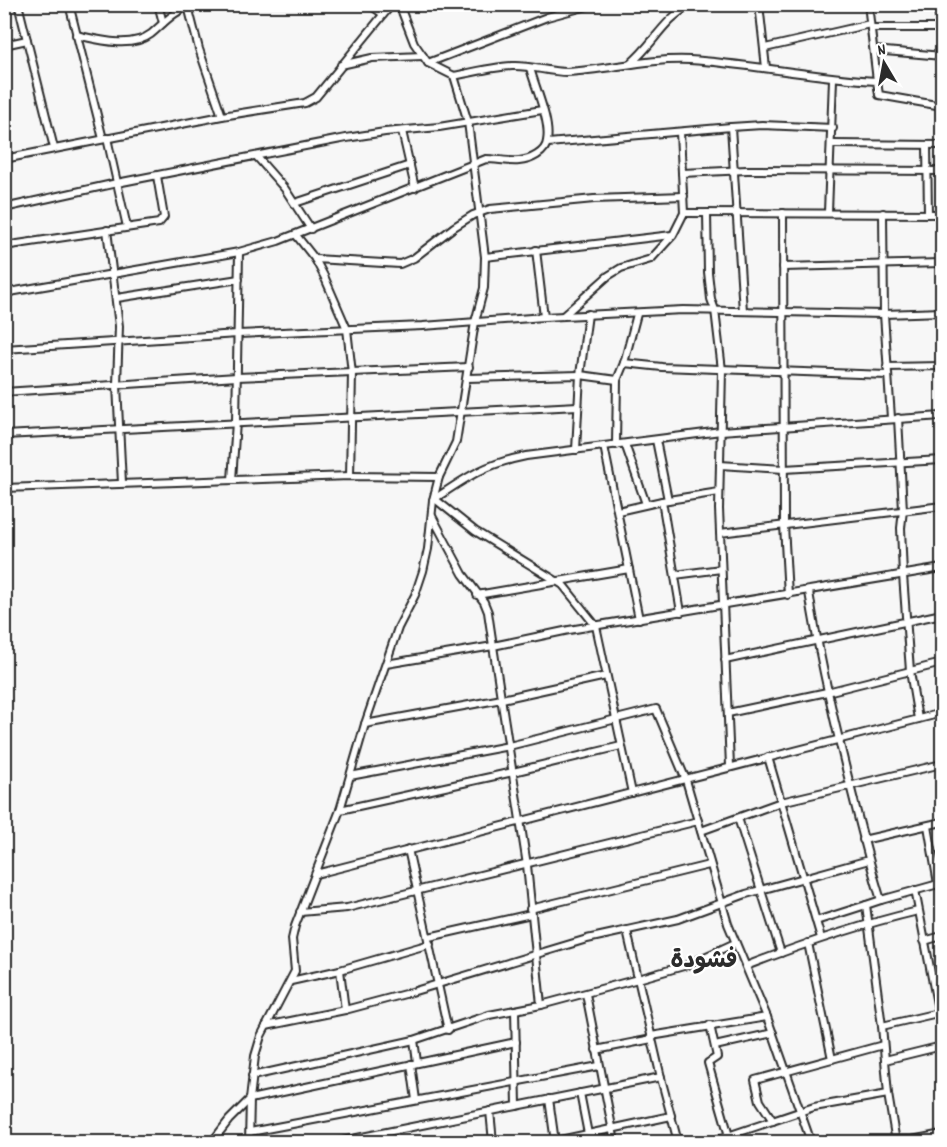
<svg xmlns="http://www.w3.org/2000/svg" width="947" height="1147" font-family="Dekko,'Playpen Sans Arabic',sans-serif">
  <rect width="100%" height="100%" fill="#f7f7f7"/>
  <filter id="ink" filterUnits="userSpaceOnUse"><feTurbulence type="fractalNoise" baseFrequency=".0167" numOctaves="2"/><feDisplacementMap in="SourceGraphic" scale="12" xChannelSelector="R" yChannelSelector="G"/><feConvolveMatrix kernelMatrix="1 2 1 2 8 2 1 2 1" color-interpolation-filters="sRGB"/></filter>
  <g filter="url(#ink)">
    <g fill="none" stroke-linecap="round" stroke-linejoin="round">
      <g stroke="#2b2b2b" stroke-width="10">
        <g id="minor">
          <polyline points="18,4 54,148"/>
          <polyline points="69,4 103,139"/>
          <polyline points="158,4 163,23"/>
          <polyline points="369,4 383,14"/>
          <polyline points="759,4 766,68"/>
          <polyline points="868,4 877,81"/>
          <polyline points="938,4 942,48"/>
          <polyline points="188,6 199,49 222,116"/>
          <polyline points="871,28 942,28"/>
          <path d="M76,35C99,40 131,49 151,34C165,22 175,10 194,4"/>
          <polyline points="4,45 27,40"/>
          <polyline points="765,48 870,24"/>
          <polyline points="874,50 942,56"/>
          <polyline points="428,63 547,17 595,4"/>
          <path d="M631,63C654,44 663,19 692,4"/>
          <polyline points="341,65 372,58 423,56"/>
          <path d="M454,76C473,72 493,67 512,66C531,65 548,72 567,72C608,70 648,58 690,60C753,64 814,78 877,81L879,95L942,106"/>
          <polyline points="731,127 743,311"/>
          <polyline points="402,131 415,188"/>
          <polyline points="107,138 127,227"/>
          <polyline points="548,143 731,127 762,125 833,128"/>
          <polyline points="832,144 942,145"/>
          <polyline points="927,145 928,214"/>
          <polyline points="257,157 285,189 311,229"/>
          <polyline points="4,159 222,116 305,103 316,97 392,4"/>
          <polyline points="682,173 747,170 942,171"/>
          <polyline points="295,203 410,165"/>
          <polyline points="4,208 117,183 346,138 385,132 439,127 542,110"/>
          <polyline points="828,212 833,79"/>
          <polyline points="684,213 942,214"/>
          <polyline points="707,213 708,272 711,299 715,310 722,370 719,509 730,766"/>
          <polyline points="783,213 784,525 788,595"/>
          <polyline points="883,213 884,314 891,418"/>
          <polyline points="107,230 119,326 117,385 122,483"/>
          <polyline points="296,235 315,259 324,276 347,329 352,373 350,476"/>
          <polyline points="4,246 159,223 164,217 157,176"/>
          <polyline points="536,250 544,317"/>
          <polyline points="485,257 672,235"/>
          <polyline points="315,259 400,264 414,258 454,227 473,215 490,209 594,199 684,196"/>
          <polyline points="783,267 942,263"/>
          <path d="M4,293L239,252L278,241L486,159C497,159 508,162 519,161C530,160 546,153 547,141C551,122 535,87 530,68"/>
          <polyline points="117,298 239,279"/>
          <polyline points="563,316 608,276 621,268 651,259 673,235 684,213 680,132"/>
          <polyline points="4,341 4,369"/>
          <polyline points="4,349 238,334 423,326 544,317 683,310 884,314 942,312"/>
          <polyline points="624,363 662,367 887,375"/>
          <polyline points="887,367 942,366"/>
          <polyline points="467,378 580,375 617,380"/>
          <polyline points="4,392 237,377 469,367"/>
          <polyline points="898,418 903,510 901,528 903,575 910,671 918,719"/>
          <polyline points="4,435 578,406"/>
          <polyline points="656,440 668,500"/>
          <polyline points="625,444 646,504"/>
          <polyline points="616,445 617,380 624,363 637,314"/>
          <polyline points="604,446 639,619"/>
          <polyline points="576,450 580,375 588,314"/>
          <polyline points="720,465 784,469 942,460"/>
          <polyline points="232,480 236,422 239,252"/>
          <polyline points="4,488 350,476 439,477"/>
          <polyline points="435,499 475,531 563,585 596,626 632,793"/>
          <path d="M433,500C467,477 485,464 526,456L721,431L942,416"/>
          <polyline points="662,501 681,612"/>
          <polyline points="618,511 662,501 719,492"/>
          <polyline points="720,533 942,506"/>
          <polyline points="675,575 721,569"/>
          <path d="M809,592C819,657 834,721 850,785C860,824 869,862 881,900L942,883"/>
          <polyline points="477,595 629,569"/>
          <polyline points="725,660 942,614"/>
          <polyline points="386,664 493,646 488,612 484,602 463,574 432,516"/>
          <polyline points="728,713 827,692 942,663"/>
          <polyline points="365,724 502,699 606,676"/>
          <polyline points="768,757 821,938"/>
          <polyline points="350,776 509,746 656,709 686,780 728,924 767,1017 811,1142"/>
          <polyline points="340,810 513,772 621,746"/>
          <polyline points="738,818 781,953"/>
          <polyline points="928,826 938,884"/>
          <polyline points="701,831 781,802 942,764"/>
          <polyline points="863,840 942,822"/>
          <polyline points="408,849 448,1030"/>
          <polyline points="316,874 942,713"/>
          <polyline points="915,890 942,1030"/>
          <polyline points="881,900 866,905 882,1026 888,1094 896,1142"/>
          <polyline points="530,909 709,865"/>
          <polyline points="300,912 347,908 698,821"/>
          <polyline points="816,921 866,905"/>
          <polyline points="627,931 662,1082 678,1142"/>
          <polyline points="429,937 531,914"/>
          <polyline points="924,941 942,936"/>
          <polyline points="808,943 832,1059"/>
          <path d="M746,966C803,944 859,925 918,911"/>
          <polyline points="340,970 345,1010"/>
          <polyline points="291,981 340,970 430,944"/>
          <polyline points="586,994 615,1142"/>
          <polyline points="541,1005 527,865 493,646 569,630 942,568"/>
          <polyline points="515,1010 517,1106"/>
          <polyline points="710,1025 717,1057 708,1063 729,1136"/>
          <polyline points="266,1026 345,1010 405,994 587,939 678,919 746,894 869,860"/>
          <polyline points="882,1026 942,1012"/>
          <polyline points="651,1036 767,1017"/>
          <polyline points="414,1040 417,1062"/>
          <polyline points="715,1046 773,1033"/>
          <polyline points="596,1050 652,1039"/>
          <polyline points="885,1060 942,1046"/>
          <polyline points="411,1064 416,1100"/>
          <polyline points="252,1076 414,1040 489,1015 541,1005 638,979 687,965 735,943"/>
          <polyline points="580,1093 588,1134"/>
          <polyline points="549,1099 555,1142"/>
          <polyline points="490,1111 493,1142"/>
          <polyline points="773,1121 760,1101 755,1080 883,1045"/>
          <polyline points="250,1132 599,1066"/>
          <polyline points="212,1142 229,1120 250,1099 516,1042"/>
          <polyline points="249,1142 250,1099 255,1056 261,1036 295,971 292,939 295,926 340,810 365,724 398,628 415,595 423,571 428,549 433,500 439,477 456,442 475,322 484,288 485,257 468,122 454,76 428,63 414,43 399,4"/>
          <polyline points="337,1142 661,1077"/>
          <polyline points="551,1142 671,1116"/>
          <polyline points="710,1142 814,1107 888,1094"/>
          <polyline points="902,1142 942,1134"/>
        </g>
      </g>
      <use href="#minor" stroke="#fff" stroke-width="6"/>
    </g>
  </g>
  <g text-anchor="middle" stroke-width="4.5" stroke-linejoin="round" paint-order="stroke">
    <g font-size="24" font-weight="bold" fill="#2b2b2b" stroke="#fff">
      <text x="704" y="967">فشودة</text>
    </g>
  </g>
  <rect width="947" height="1147" fill="none" stroke="#fff" stroke-width="24"/>
  <rect x="12" y="12" width="923" height="1123" fill="none" stroke="#2b2b2b" stroke-width="2" filter="url(#ink)"/>
  <g transform="translate(884 63) rotate(350)" stroke="#ffffff" stroke-width="4.5" paint-order="stroke">
  <path d="M0-4.5L10 22L0 15L-10 22Z" fill="#2b2b2b"/>
  <text y="-9" font-size="16" font-weight="bold" text-anchor="middle" fill="#2b2b2b">N</text>
  </g>
</svg>
